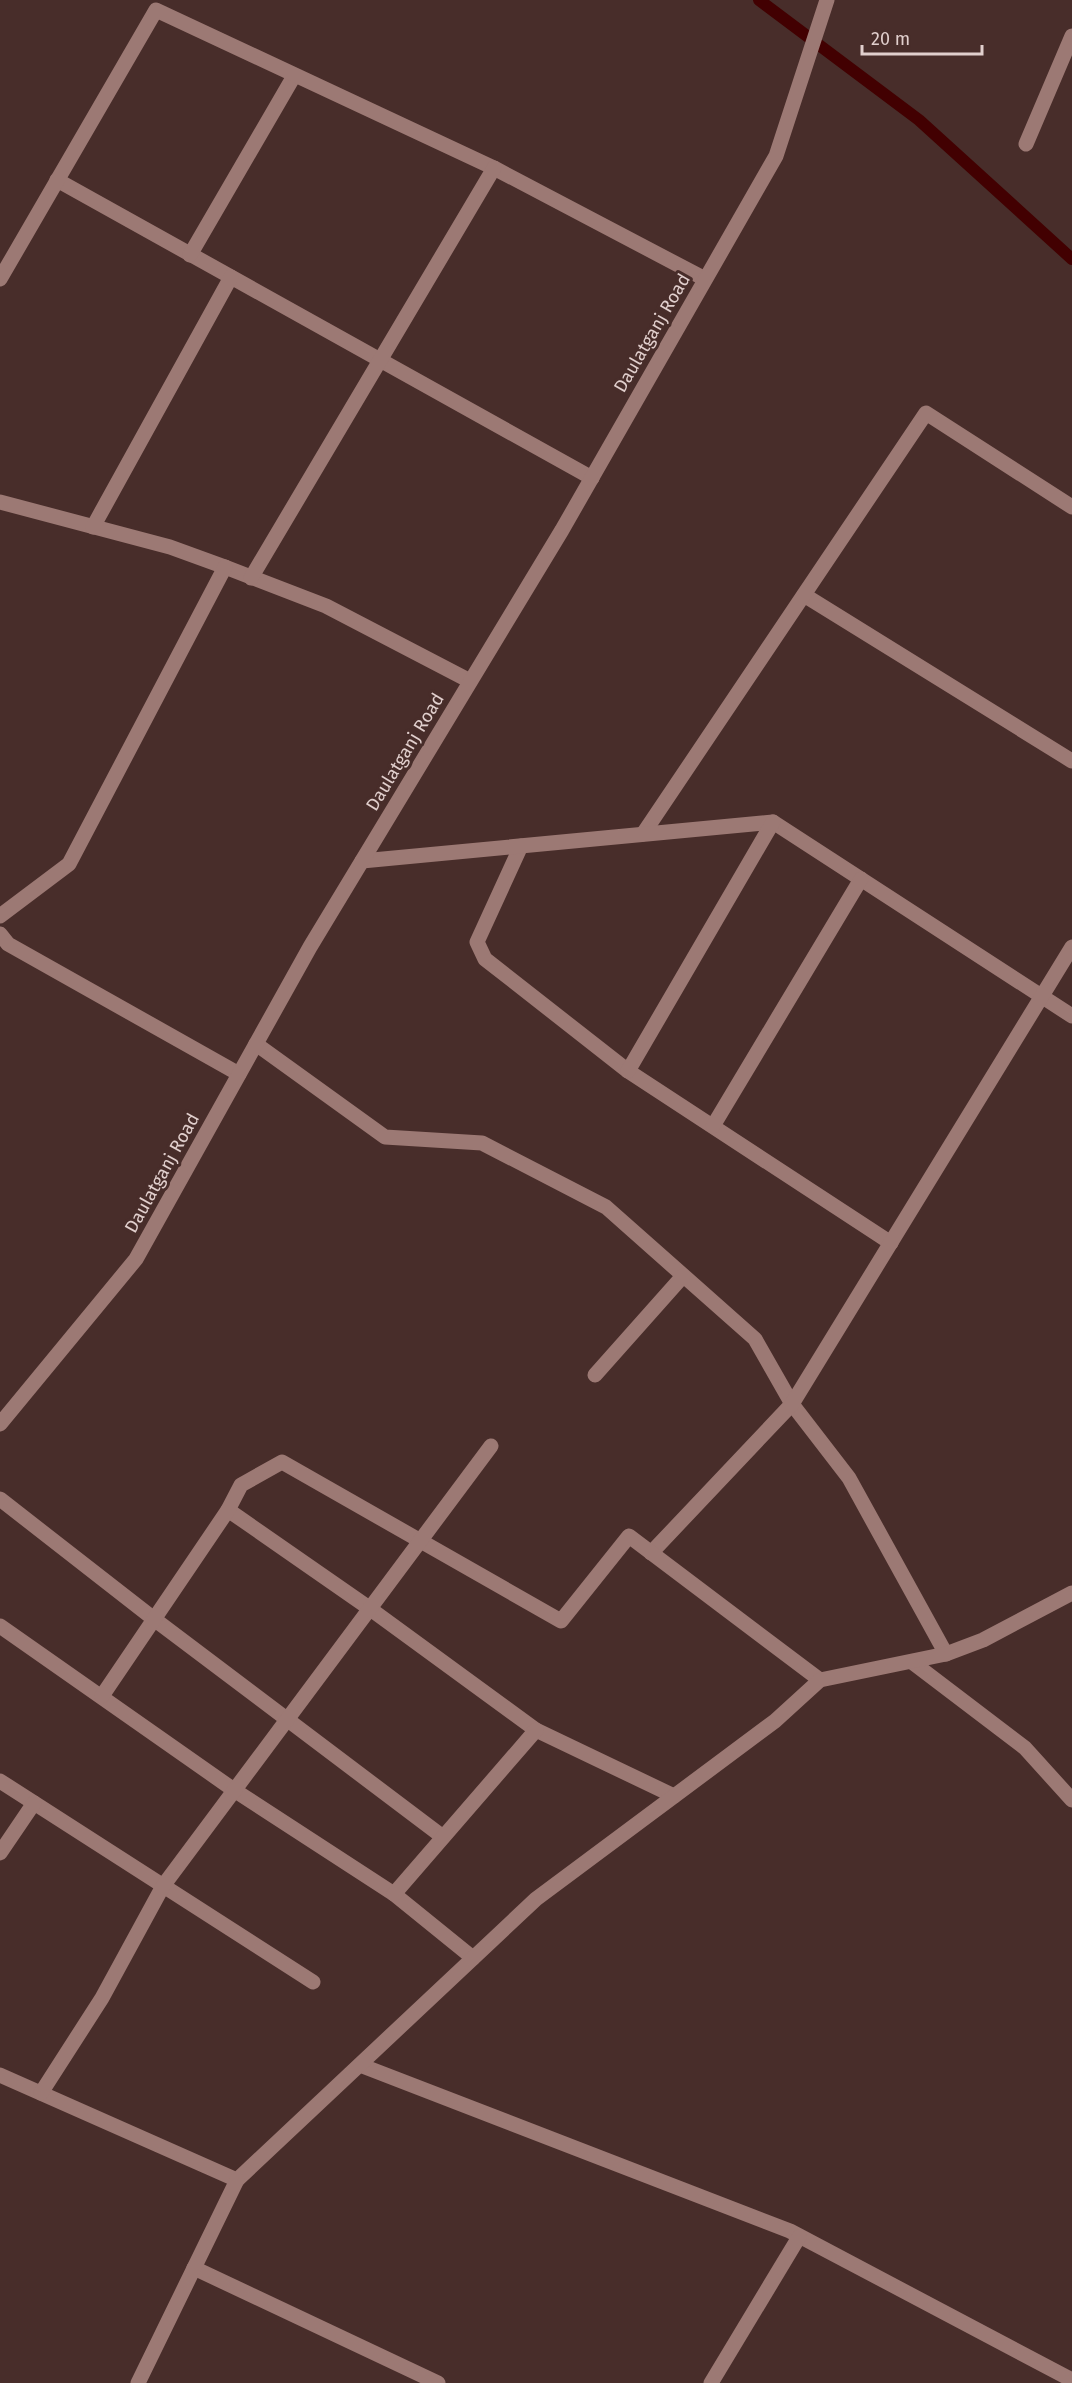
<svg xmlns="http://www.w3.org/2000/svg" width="1072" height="2383" font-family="'Fira Sans',sans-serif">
  <rect width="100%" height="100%" fill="#482d2a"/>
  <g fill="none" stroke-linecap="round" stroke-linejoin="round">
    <polyline stroke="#420001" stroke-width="12" points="759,0 919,120 1072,259"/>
    <g stroke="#9c7974" stroke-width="15">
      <polyline points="1026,144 1072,36"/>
      <polyline points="57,180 592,478"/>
      <polyline points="190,255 294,76"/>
      <polyline points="0,279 156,10 494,168 705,279"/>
      <polyline points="0,502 170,547 225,567 326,606 470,681"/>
      <polyline points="93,527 231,277"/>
      <polyline points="251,578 494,168"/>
      <polyline points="804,595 1072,761"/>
      <polyline points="643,834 926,413 1072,507"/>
      <polyline points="521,846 477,942 485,959 628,1071 891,1243"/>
      <polyline points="362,861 773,822 1072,1016"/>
      <polyline points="0,916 69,864 225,567"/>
      <polyline points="0,934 8,944 239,1074"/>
      <polyline points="256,1044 385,1137 482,1143 606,1207 755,1339 792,1404 849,1478 946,1654"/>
      <polyline points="628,1071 773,822"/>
      <polyline points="713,1126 861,879"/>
      <polyline points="595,1375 683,1276"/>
      <polyline points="0,1424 136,1259 310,947 562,530 776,156 827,0"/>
      <polyline points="0,1499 154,1619 443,1837"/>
      <polyline points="228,1510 369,1608 536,1730 674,1796"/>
      <polyline points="651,1553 792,1404 1072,947"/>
      <polyline points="0,1626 234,1790 394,1894 473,1958"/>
      <polyline points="912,1662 1025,1748 1072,1800"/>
      <polyline points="102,1696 228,1510 241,1485 282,1462 561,1621 629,1536 820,1680"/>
      <polyline points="0,1781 313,1982"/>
      <polyline points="0,1853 34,1803"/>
      <polyline points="394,1894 536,1730"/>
      <polyline points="360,2065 790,2231 1072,2380"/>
      <polyline points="0,2075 237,2180 536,1899 775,1721 820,1680 946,1654 983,1640 1072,1593"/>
      <polyline points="41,2093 102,1998 163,1886 491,1446"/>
      <polyline points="194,2268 438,2383"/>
      <polyline points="138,2383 237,2180"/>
      <polyline points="711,2383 799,2237"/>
    </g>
  </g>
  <g text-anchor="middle" stroke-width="6" stroke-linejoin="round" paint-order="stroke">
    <g font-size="18" fill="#e1cfcd" stroke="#482d2a">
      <text transform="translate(652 333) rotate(-60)" y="6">Daulatganj Road</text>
      <text transform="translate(405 752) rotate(-59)" y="6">Daulatganj Road</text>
      <text transform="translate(162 1173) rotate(-61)" y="6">Daulatganj Road</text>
    </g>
  </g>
  <path d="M862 45v9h120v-9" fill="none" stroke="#e1cfcd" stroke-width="3"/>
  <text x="871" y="45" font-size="18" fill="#e1cfcd" stroke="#482d2a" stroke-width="4.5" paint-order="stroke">20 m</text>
</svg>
